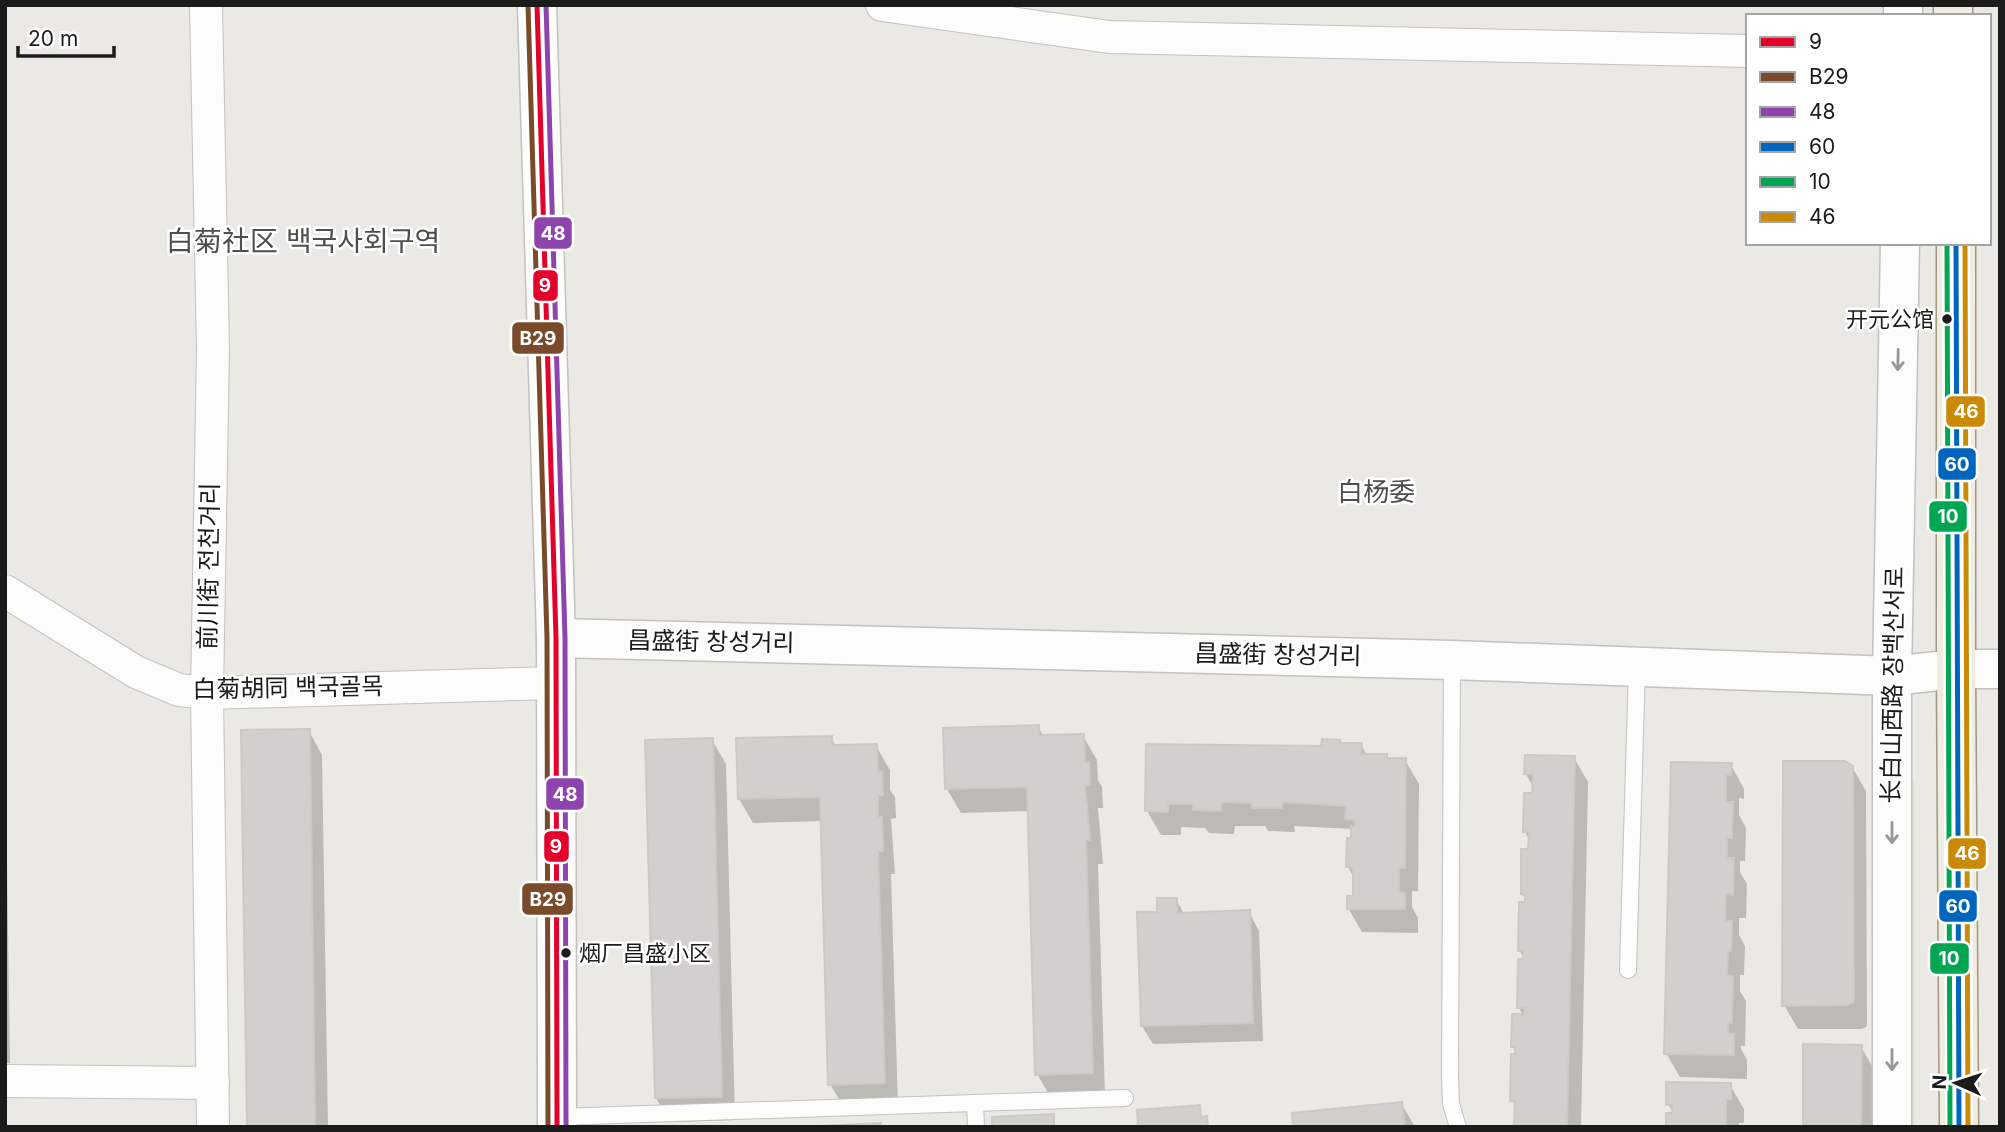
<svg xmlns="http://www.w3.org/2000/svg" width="2005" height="1132" font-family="Inter,'Noto Sans SC','Noto Sans KR',sans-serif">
  <rect width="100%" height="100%" fill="#eae9e3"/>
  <polygon fill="#d3eac0" points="1909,778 1914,783 1914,1127 1902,1127"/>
  <g fill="#0003">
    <polygon points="5,724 10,1063 5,1063"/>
    <polygon points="1038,727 1044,737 1083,736 1097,760 1098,780 1102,787 1103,808 1098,808 1103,864 1098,864 1105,1097 1051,1098 1037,1074 1029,811 961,813 947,789 945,730"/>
    <polygon points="309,731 322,755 328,1127 249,1127"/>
    <polygon points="831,737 836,747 876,746 890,770 890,790 895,797 896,818 891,819 895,874 891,874 898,1107 844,1108 830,1084 822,821 753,823 739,799"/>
    <polygon points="712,740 726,764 735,1120 670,1122 656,1098 647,742"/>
    <polygon points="1339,742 1341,745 1361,745 1367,755 1386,755 1389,759 1405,760 1419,784 1418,891 1412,891 1412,907 1418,918 1418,933 1362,932 1348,908 1354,898 1354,878 1348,867 1353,829 1294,826 1295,832 1268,831 1265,826 1235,826 1234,834 1209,833 1205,828 1181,827 1181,835 1161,835 1147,811"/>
    <polygon points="1574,758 1588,782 1581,1127 1516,1127 1516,1108 1512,1100 1517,1056 1513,1047 1523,1015 1519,1008 1526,961 1519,950 1527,901 1522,894 1530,851 1530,841 1525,832 1534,795 1534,789 1526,774"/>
    <polygon points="1673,763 1731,765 1744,789 1744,799 1739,798 1739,815 1746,828 1745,861 1740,861 1740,872 1747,884 1746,918 1739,918 1739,935 1745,946 1744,975 1740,975 1740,991 1746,1001 1745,1046 1741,1046 1741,1049 1747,1060 1747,1079 1680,1077 1666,1053"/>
    <polygon points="1852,767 1866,791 1867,1026 1862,1029 1798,1029 1784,1005"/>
    <polygon points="1176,899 1184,914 1249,912 1259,931 1263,1041 1153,1044 1142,1026 1159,914"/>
    <polygon points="1861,1047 1875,1071 1874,1127 1804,1127"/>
    <polygon points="1730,1085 1744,1109 1744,1123 1739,1123 1739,1127 1668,1127 1674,1115 1668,1104"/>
    <polygon points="1401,1103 1415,1127 1295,1127"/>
  </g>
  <g fill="#d2d0cc" stroke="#cdcac4" stroke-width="2">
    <polygon points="1039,725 1039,735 1084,734 1085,762 1089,762 1090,785 1085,785 1090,840 1086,840 1093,1073 1035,1075 1027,787 945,789 943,728"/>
    <polygon points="310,729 315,1127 247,1127 241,730"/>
    <polygon points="832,736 832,745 877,744 878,772 882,772 883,795 878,795 878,817 882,817 883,851 878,851 885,1083 828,1085 820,797 738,799 736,738"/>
    <polygon points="713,738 722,1097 655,1098 645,740"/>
    <polygon points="1322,739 1340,740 1340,743 1362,743 1361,754 1387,754 1387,758 1406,758 1405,868 1399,868 1399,892 1405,893 1405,909 1347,909 1347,896 1353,896 1353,867 1346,867 1347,838 1351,838 1351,826 1355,826 1354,820 1345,819 1346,806 1282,802 1282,808 1252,808 1252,803 1222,802 1221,811 1193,810 1193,804 1168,804 1168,812 1145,811 1146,744 1321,746"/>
    <polygon points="1525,755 1575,756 1567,1127 1514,1127 1515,1101 1510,1101 1511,1054 1515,1054 1515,1047 1511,1047 1512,1014 1524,1014 1525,1008 1517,1008 1518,959 1523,959 1523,951 1518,951 1519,902 1525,902 1525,895 1521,894 1521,849 1528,849 1529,832 1523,832 1524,793 1532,793 1533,774 1524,774"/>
    <polygon points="1783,761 1845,761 1853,766 1854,1002 1848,1005 1782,1006"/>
    <polygon points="1671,762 1732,763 1731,775 1726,775 1726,802 1733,802 1732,838 1727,838 1727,858 1734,858 1733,895 1726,894 1725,921 1732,921 1731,951 1728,951 1727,975 1733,976 1732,1023 1728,1023 1728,1034 1734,1034 1734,1055 1664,1054"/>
    <polygon points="1157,898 1177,898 1177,913 1250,910 1253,1023 1141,1026 1137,912 1157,912"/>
    <polygon points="1803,1044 1862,1045 1861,1127 1803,1127"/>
    <polygon points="1666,1082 1731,1083 1731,1099 1726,1099 1726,1126 1744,1127 1666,1127 1666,1113 1672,1113 1672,1105 1666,1105"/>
    <polygon points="1402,1102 1405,1127 1293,1127 1292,1113"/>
    <polygon points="1200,1105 1201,1117 1207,1116 1208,1127 1138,1127 1137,1110"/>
    <polygon points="1054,1114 1054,1127 992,1127 992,1117"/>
    <polygon points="881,1123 881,1127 819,1127 819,1126"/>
  </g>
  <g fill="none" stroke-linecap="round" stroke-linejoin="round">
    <g stroke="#c2c2bf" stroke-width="18">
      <g id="service">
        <polyline points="1452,660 1450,1074 1451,1104 1458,1127"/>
        <polyline points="1628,970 1637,667"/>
        <polyline points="975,1103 976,1127"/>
        <polyline points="557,1117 1125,1098"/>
      </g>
    </g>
    <g stroke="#c2c2bf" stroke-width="34">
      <g id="minor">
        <polyline points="206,5 213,349 207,693 213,1127"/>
        <polyline points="882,5 1109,37 1748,51"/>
        <polyline points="5,591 136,672 179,690 207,693 555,683"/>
        <polyline points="5,1081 213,1083"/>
      </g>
    </g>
    <g stroke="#c2c2bf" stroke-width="41">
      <g id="tertiary">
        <polyline points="537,5 556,638 557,1127"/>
        <polyline points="1903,5 1903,16"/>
        <polyline points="556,638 1452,660 1892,676 1956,669 2000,669"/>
        <polyline points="1892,1127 1892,676 1900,243"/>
      </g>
    </g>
    <g stroke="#a09880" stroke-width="41">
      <g id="primary">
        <polyline points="1953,5 1953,16"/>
        <polyline points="1956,243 1956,669 1959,1127"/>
      </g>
    </g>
    <use href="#service" stroke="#fcfcfb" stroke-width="16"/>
    <use href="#minor" stroke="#fcfcfb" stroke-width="32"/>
    <use href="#tertiary" stroke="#fcfcfb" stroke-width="38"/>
    <use href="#primary" stroke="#f0ece2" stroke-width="38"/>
    <g stroke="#fff" stroke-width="10">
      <polyline id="bus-1" points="537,5 556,638 557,1127"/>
    </g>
    <g stroke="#fff" stroke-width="10">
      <polyline id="bus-2" points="528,5 547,638 548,1127"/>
    </g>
    <g stroke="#fff" stroke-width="10">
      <polyline id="bus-3" points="546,5 565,638 566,1127"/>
    </g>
    <g stroke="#fff" stroke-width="10">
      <polyline id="bus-4" points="1956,243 1959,1127"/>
    </g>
    <g stroke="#fff" stroke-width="10">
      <polyline id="bus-5" points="1947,243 1950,1127"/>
    </g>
    <g stroke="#fff" stroke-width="10">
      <polyline id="bus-6" points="1965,243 1968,1127"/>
    </g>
    <use href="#bus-1" stroke="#e4002b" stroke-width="5"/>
    <use href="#bus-2" stroke="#7a4b2a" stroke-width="5"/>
    <use href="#bus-3" stroke="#8e44ad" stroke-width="5"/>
    <use href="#bus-4" stroke="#0065bd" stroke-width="5"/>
    <use href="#bus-5" stroke="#00a651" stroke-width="5"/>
    <use href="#bus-6" stroke="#cb8a05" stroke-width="5"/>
  </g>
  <defs><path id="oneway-shaft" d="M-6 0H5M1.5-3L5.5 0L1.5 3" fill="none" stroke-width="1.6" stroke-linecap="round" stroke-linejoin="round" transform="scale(1.75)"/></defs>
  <g stroke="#979796">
    <use href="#oneway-shaft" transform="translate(1898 360) rotate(91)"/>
    <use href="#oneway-shaft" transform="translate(1892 833) rotate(90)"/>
    <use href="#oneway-shaft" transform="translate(1892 1060) rotate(90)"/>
  </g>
  <g fill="#1b1b1b" stroke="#fff" stroke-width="2.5">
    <circle cx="1947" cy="319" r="6"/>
    <circle cx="566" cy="953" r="6"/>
  </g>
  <g text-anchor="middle" stroke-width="5" stroke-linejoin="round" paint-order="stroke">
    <g font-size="22" fill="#1b1b1b" stroke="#fff" text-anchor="end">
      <text x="1934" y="327">开元公馆</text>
      <text x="579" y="961" text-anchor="start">烟厂昌盛小区</text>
    </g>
    <g font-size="24" fill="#1b1b1b" stroke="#fff">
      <text transform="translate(209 566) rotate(-89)" y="8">前川街 전천거리</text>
      <text transform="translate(711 642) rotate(1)" y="8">昌盛街 창성거리</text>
      <text transform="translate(1278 655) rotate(1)" y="8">昌盛街 창성거리</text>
      <text transform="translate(1893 685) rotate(-89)" y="8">长白山西路 장백산서로</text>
      <text transform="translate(288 688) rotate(-1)" y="8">白菊胡同 백국골목</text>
    </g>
    <g font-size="26" fill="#4e4e4e" stroke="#fff">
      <text x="1376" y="501">白杨委</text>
    </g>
    <g font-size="28" fill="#4e4e4e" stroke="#fff">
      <text x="303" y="251">白菊社区 백국사회구역</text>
    </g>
  </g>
  <g stroke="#fff" stroke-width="2.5">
    <rect x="533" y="216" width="40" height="34" rx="7" fill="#8e44ad"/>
    <rect x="532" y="269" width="27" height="33" rx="7" fill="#e4002b"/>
    <rect x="511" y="321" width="54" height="34" rx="7" fill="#7a4b2a"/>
    <rect x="1945" y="395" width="41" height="33" rx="7" fill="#cb8a05"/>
    <rect x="1937" y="447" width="40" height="34" rx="7" fill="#0065bd"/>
    <rect x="1928" y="500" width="40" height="33" rx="7" fill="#00a651"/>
    <rect x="545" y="777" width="40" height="34" rx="7" fill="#8e44ad"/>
    <rect x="543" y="830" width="27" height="33" rx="7" fill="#e4002b"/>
    <rect x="1947" y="837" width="40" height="33" rx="7" fill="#cb8a05"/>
    <rect x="521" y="882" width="53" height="34" rx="7" fill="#7a4b2a"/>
    <rect x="1938" y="889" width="40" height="34" rx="7" fill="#0065bd"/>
    <rect x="1929" y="942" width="41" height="33" rx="7" fill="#00a651"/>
  </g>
  <g font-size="19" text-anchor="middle" font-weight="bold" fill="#fff">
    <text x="553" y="240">48</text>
    <text x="545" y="292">9</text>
    <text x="538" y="345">B29</text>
    <text x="1966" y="418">46</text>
    <text x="1957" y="471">60</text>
    <text x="1948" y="523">10</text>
    <text x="565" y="801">48</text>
    <text x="556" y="853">9</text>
    <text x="1967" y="860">46</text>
    <text x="548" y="906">B29</text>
    <text x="1958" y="913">60</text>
    <text x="1949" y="965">10</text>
  </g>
  <rect width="2005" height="1132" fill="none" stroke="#1b1b1b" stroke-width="14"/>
  <rect x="1746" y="14" width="245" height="231" fill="#ffffff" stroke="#a4a4a4" stroke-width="2"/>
  <rect x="1760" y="37" width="35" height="10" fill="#e4002b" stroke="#a4a4a4" stroke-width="2"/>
  <text x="1809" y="49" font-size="21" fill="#1b1b1b">9</text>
  <rect x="1760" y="72" width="35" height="10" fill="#7a4b2a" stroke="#a4a4a4" stroke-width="2"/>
  <text x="1809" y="84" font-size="21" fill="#1b1b1b">B29</text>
  <rect x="1760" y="107" width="35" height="10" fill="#8e44ad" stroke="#a4a4a4" stroke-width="2"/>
  <text x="1809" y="119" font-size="21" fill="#1b1b1b">48</text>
  <rect x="1760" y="142" width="35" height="10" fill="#0065bd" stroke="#a4a4a4" stroke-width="2"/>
  <text x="1809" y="154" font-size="21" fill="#1b1b1b">60</text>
  <rect x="1760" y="177" width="35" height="10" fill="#00a651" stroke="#a4a4a4" stroke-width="2"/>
  <text x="1809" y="189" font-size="21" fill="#1b1b1b">10</text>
  <rect x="1760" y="212" width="35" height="10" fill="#cb8a05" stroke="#a4a4a4" stroke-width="2"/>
  <text x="1809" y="224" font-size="21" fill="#1b1b1b">46</text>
  <g transform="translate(1956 1083) rotate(273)" stroke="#ffffff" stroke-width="5" paint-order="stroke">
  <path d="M0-5L12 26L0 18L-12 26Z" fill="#1b1b1b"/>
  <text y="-10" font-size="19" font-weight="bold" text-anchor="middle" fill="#1b1b1b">N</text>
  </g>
  <path d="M18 46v10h96v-10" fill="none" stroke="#1b1b1b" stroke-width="3.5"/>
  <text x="28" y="46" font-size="21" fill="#1b1b1b" stroke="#ffffff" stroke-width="5" paint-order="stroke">20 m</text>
</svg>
